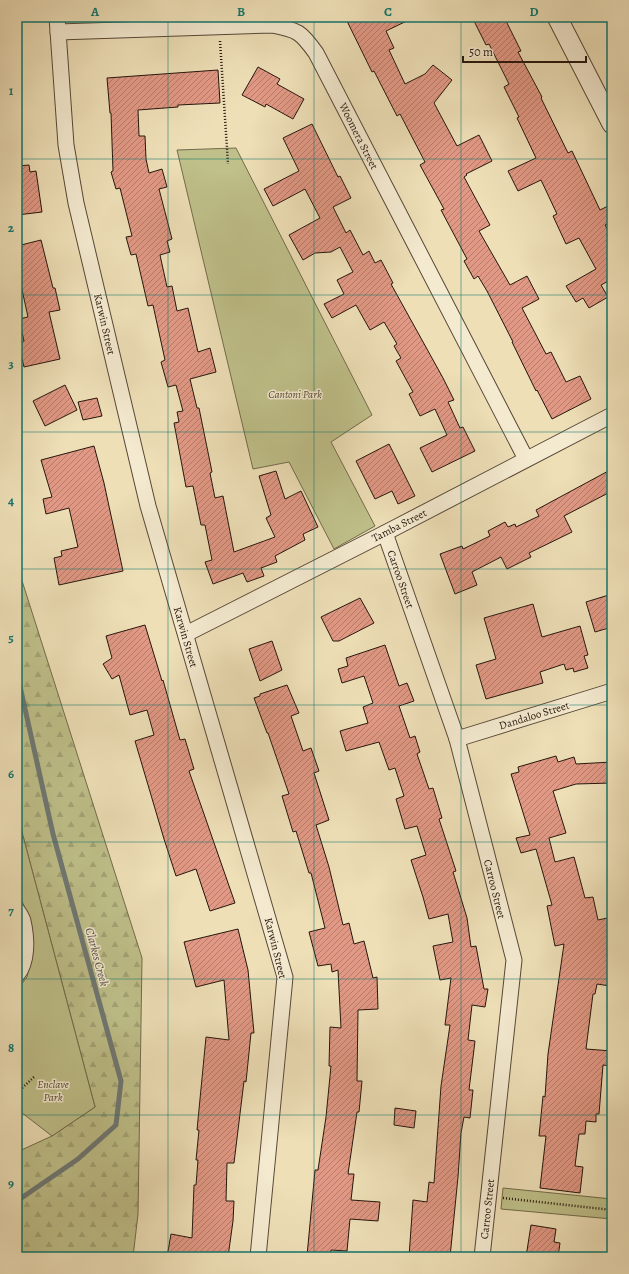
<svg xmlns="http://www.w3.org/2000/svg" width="629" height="1274" font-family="Alegreya,serif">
  <defs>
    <pattern id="forest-firs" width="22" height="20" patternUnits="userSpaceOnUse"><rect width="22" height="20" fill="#bfc08a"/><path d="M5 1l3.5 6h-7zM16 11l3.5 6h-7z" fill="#a4a476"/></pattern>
    <pattern id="building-hatch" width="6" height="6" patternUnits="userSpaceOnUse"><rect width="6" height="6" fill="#e19884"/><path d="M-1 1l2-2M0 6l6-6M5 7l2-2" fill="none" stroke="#b67b6a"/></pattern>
  </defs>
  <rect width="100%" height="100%" fill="#eedfb7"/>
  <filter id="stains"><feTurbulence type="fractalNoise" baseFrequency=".005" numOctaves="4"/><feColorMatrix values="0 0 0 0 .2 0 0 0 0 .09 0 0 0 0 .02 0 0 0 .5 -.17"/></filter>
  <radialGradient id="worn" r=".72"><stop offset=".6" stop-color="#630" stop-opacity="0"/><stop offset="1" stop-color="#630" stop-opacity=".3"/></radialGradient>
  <polygon fill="url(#forest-firs)" stroke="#726b4b" points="17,565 142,958 138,1214 133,1257 17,1257 17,1152 52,1136 95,1107 23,836 17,805"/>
  <g fill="#bfc08a" stroke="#726b4b">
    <polygon points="236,148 372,415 331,442 375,526 334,549 289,462 253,469 177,150"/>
    <polygon points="23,836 95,1107 52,1136 17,1109 17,990 27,977 33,950 30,922 22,901 17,896 17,858"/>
    <polygon points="503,1188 612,1199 612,1219 501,1209"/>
  </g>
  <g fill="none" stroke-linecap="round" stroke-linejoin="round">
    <polyline stroke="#6e7874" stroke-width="5" points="17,673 53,834 121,1081 116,1125 78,1159 17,1201"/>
  </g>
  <g fill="url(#building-hatch)" stroke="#26160c">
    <polygon points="345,17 415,17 386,31 394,48 389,50 405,84 425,74 433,65 452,80 434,103 457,146 479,135 492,161 466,174 467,175 464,177 490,225 479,231 510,285 527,276 539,299 522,308 546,354 551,352 566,382 580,376 591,399 552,419 537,390 536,391 512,342 513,342 487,291 478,276 474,279 464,261 467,259 441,210 444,209 420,165 425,162 400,114 397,116 374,71 372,72"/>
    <polygon points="472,17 504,17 521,51 518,52 542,97 541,98 568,153 572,151 600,210 612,204 612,222 605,225 612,238 612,279 601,285 608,297 589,308 583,298 576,302 566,286 596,269 579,238 566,244 553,216 557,214 541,180 518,191 508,171 536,158 517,118 519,117 504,87 509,84 489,44 486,45"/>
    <polygon points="258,67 280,79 277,84 304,99 293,119 266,104 265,107 242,95"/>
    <polygon points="218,70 220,103 178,105 178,107 138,110 139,136 145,136 146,159 149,173 162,169 167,187 159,189 172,239 167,241 170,252 160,255 167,287 172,286 177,311 188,308 198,352 210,348 216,372 190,379 197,408 199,408 212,472 210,473 215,498 223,496 234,552 275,537 266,518 271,515 259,476 276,471 285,499 301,491 318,527 303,534 305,540 275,556 277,562 261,568 264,576 247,582 243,573 213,584 205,562 212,560 205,525 201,525 193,486 186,487 174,423 179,422 177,412 183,411 176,385 168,387 161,362 165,360 153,305 148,306 136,254 131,255 126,237 132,236 120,188 116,189 111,172 113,171 111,113 110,113 107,78"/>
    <polygon points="312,124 338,177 340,176 351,198 333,207 346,233 350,230 363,255 369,251 375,263 381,260 393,283 391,284 443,378 454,400 448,402 460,428 463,427 475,451 432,472 420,448 447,435 435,409 420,416 409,394 413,392 396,361 401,358 394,346 397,344 384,322 370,330 356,305 332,318 324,304 344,294 337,280 353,272 340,247 331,252 315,253 303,260 289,235 320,218 305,189 273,206 264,189 299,171 283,138"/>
    <polygon points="29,165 30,172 36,171 42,212 17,215 17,166"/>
    <polygon points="41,240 53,288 55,288 60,310 49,312 60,359 24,367 18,342 24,341 19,319 28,317 21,285 17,286 17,246"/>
    <polygon points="65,385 77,410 45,426 33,401"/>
    <polygon points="97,398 102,416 83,420 78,402"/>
    <polygon points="389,444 415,496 398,504 392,491 375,499 356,461"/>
    <polygon points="94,446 104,483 123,571 59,585 54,558 62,556 61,551 78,547 69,508 46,514 43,499 52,497 41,460"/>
    <polygon points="612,469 612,491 564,516 572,532 529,553 531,557 507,569 501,557 472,572 477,585 455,594 440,554 462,546 463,549 490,536 488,531 505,522 508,527 515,524 516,527 539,516 536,510"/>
    <polygon points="612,594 612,627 595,632 586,602"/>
    <polygon points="360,598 374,623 339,641 333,641 321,617"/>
    <polygon points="533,604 542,637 580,626 588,655 584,656 588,668 574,672 573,668 566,670 564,664 540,672 543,683 486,699 476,665 496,659 484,618"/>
    <polygon points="145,625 162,681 163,680 180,740 185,739 194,769 189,771 235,903 210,911 196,869 176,876 164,839 135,741 154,735 147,710 130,715 119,675 112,679 103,664 112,658 106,636"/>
    <polygon points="272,641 282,670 260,681 249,649"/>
    <polygon points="385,645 399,686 407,683 414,701 399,706 410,738 415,736 420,752 417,754 429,789 433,788 442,818 439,819 456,871 453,872 467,918 471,947 476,946 484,989 488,989 485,1007 472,1005 468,1040 475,1041 469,1090 473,1090 470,1118 464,1117 461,1133 458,1177 450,1257 409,1257 413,1200 427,1202 429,1182 434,1183 441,1086 450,1025 445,1025 451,978 440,980 433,946 453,942 448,914 429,919 423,897 411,860 426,855 417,826 405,829 396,799 404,796 395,768 389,770 379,742 346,751 340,731 368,723 363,707 373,703 364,676 342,683 338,669 348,666 346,658"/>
    <polygon points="287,685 299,713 291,716 303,751 311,748 319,771 314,773 329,820 316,825 329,867 343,925 349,923 354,944 364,941 373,978 377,977 378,1009 358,1010 357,1081 362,1081 359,1112 357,1112 348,1174 354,1174 351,1200 380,1202 378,1221 350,1219 347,1251 331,1250 330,1257 307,1256 315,1170 318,1170 326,1117 331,1066 329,1066 330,1027 341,1028 338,970 332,972 331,964 318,966 309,932 325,928 311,873 309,873 296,831 293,832 282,796 289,794 268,733 267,733 254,698 260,696 260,694"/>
    <polygon points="556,756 558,762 574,757 576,764 612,762 612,783 576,784 553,791 566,833 549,838 555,862 574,857 585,898 593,897 598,920 612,917 612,975 610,986 597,984 595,994 593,994 586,1049 612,1051 612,1066 603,1065 599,1114 596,1114 596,1122 586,1121 585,1134 579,1134 575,1166 583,1167 580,1193 540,1188 546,1136 539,1136 543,1096 545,1097 548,1054 564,944 555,946 547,906 552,905 536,849 521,853 516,838 530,835 511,774 519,772 518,767"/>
    <polygon points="238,929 248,970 254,1033 251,1033 246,1082 244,1081 234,1163 227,1163 226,1201 234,1201 233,1221 228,1257 167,1257 171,1234 192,1238 194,1185 196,1185 198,1160 196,1160 199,1130 197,1130 206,1037 229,1040 224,980 196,987 184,942"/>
    <polygon points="395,1108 416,1111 414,1128 394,1125"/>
    <polygon points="531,1225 556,1229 554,1242 560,1243 558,1257 526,1257"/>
  </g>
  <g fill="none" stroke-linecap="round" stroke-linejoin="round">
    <g stroke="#584837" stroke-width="17">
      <g id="minor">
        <polyline points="57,17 66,145 76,203 148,506 285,977 258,1257"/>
        <path d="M58,32L272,25C298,30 301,32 316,53L526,459"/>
        <polyline points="385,533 457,739 514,960 482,1257"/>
        <polyline points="186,634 385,533 612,415"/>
        <polyline points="457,739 612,691"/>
        <path d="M17,910C19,913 22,917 23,921C27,938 28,962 17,975"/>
      </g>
    </g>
    <g stroke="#584837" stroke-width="21">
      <polyline id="tertiary" points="557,17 612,124"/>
    </g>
    <g stroke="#26160c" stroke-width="2.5" stroke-dasharray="1 2" stroke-linecap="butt">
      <polyline points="220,41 228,164"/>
      <polyline points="17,1090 20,1090 35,1076"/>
      <polyline points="503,1198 612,1210"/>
    </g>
    <use href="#minor" stroke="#f4ead0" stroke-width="15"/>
    <use href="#tertiary" stroke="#f4ead0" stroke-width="19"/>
  </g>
  <path fill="none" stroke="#0f766e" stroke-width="1" stroke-opacity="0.55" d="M168,17V1257M314,17V1257M461,17V1257M17,159H612M17,295H612M17,432H612M17,569H612M17,705H612M17,842H612M17,979H612M17,1115H612"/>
  <g text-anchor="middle" stroke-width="3" stroke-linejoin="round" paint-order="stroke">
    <g font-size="11" fill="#26160c" stroke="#f4ead0">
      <text transform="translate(359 136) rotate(63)" y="4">Woomera Street</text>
      <text transform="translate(105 324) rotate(77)" y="4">Karwin Street</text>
      <text transform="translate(399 525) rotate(-27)" y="4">Tamba Street</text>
      <text transform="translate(401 579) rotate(71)" y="4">Carroo Street</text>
      <text transform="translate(186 637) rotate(74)" y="4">Karwin Street</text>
      <text transform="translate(534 715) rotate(-17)" y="4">Dandaloo Street</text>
      <text transform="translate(495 889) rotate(76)" y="4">Carroo Street</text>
      <text transform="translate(276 948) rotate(76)" y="4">Karwin Street</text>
      <text transform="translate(487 1209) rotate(-84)" y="4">Carroo Street</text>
    </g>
    <g font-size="11" font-style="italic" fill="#544932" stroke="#f4ead0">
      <text x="295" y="398">Cantoni Park</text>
      <text x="53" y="1088">Enclave<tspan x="53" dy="13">Park</tspan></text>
    </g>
    <g font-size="12" font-style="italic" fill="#504f49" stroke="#f4ead0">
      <text transform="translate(97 957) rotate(75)" y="4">Clarkes Creek</text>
    </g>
  </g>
  <rect width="629" height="1274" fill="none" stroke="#eedfb7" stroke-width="44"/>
  <path d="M463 56v6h123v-6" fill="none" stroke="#26160c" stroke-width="2"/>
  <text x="469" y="56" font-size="12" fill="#26160c" stroke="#f4ead0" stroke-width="3" paint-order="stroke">50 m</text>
  <rect x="22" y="22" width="585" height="1230" fill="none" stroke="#0f766e" stroke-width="1.5"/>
  <g font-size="13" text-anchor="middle" font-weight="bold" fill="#0f766e">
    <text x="95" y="16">A</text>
    <text x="241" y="16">B</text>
    <text x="388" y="16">C</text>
    <text x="534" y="16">D</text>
    <text x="11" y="95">1</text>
    <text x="11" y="232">2</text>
    <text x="11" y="368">3</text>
    <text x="11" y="505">4</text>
    <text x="11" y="642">5</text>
    <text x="11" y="778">6</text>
    <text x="11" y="915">7</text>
    <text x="11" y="1052">8</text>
    <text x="11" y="1188">9</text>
  </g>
  <rect width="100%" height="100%" filter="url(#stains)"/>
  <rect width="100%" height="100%" fill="url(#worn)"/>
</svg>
